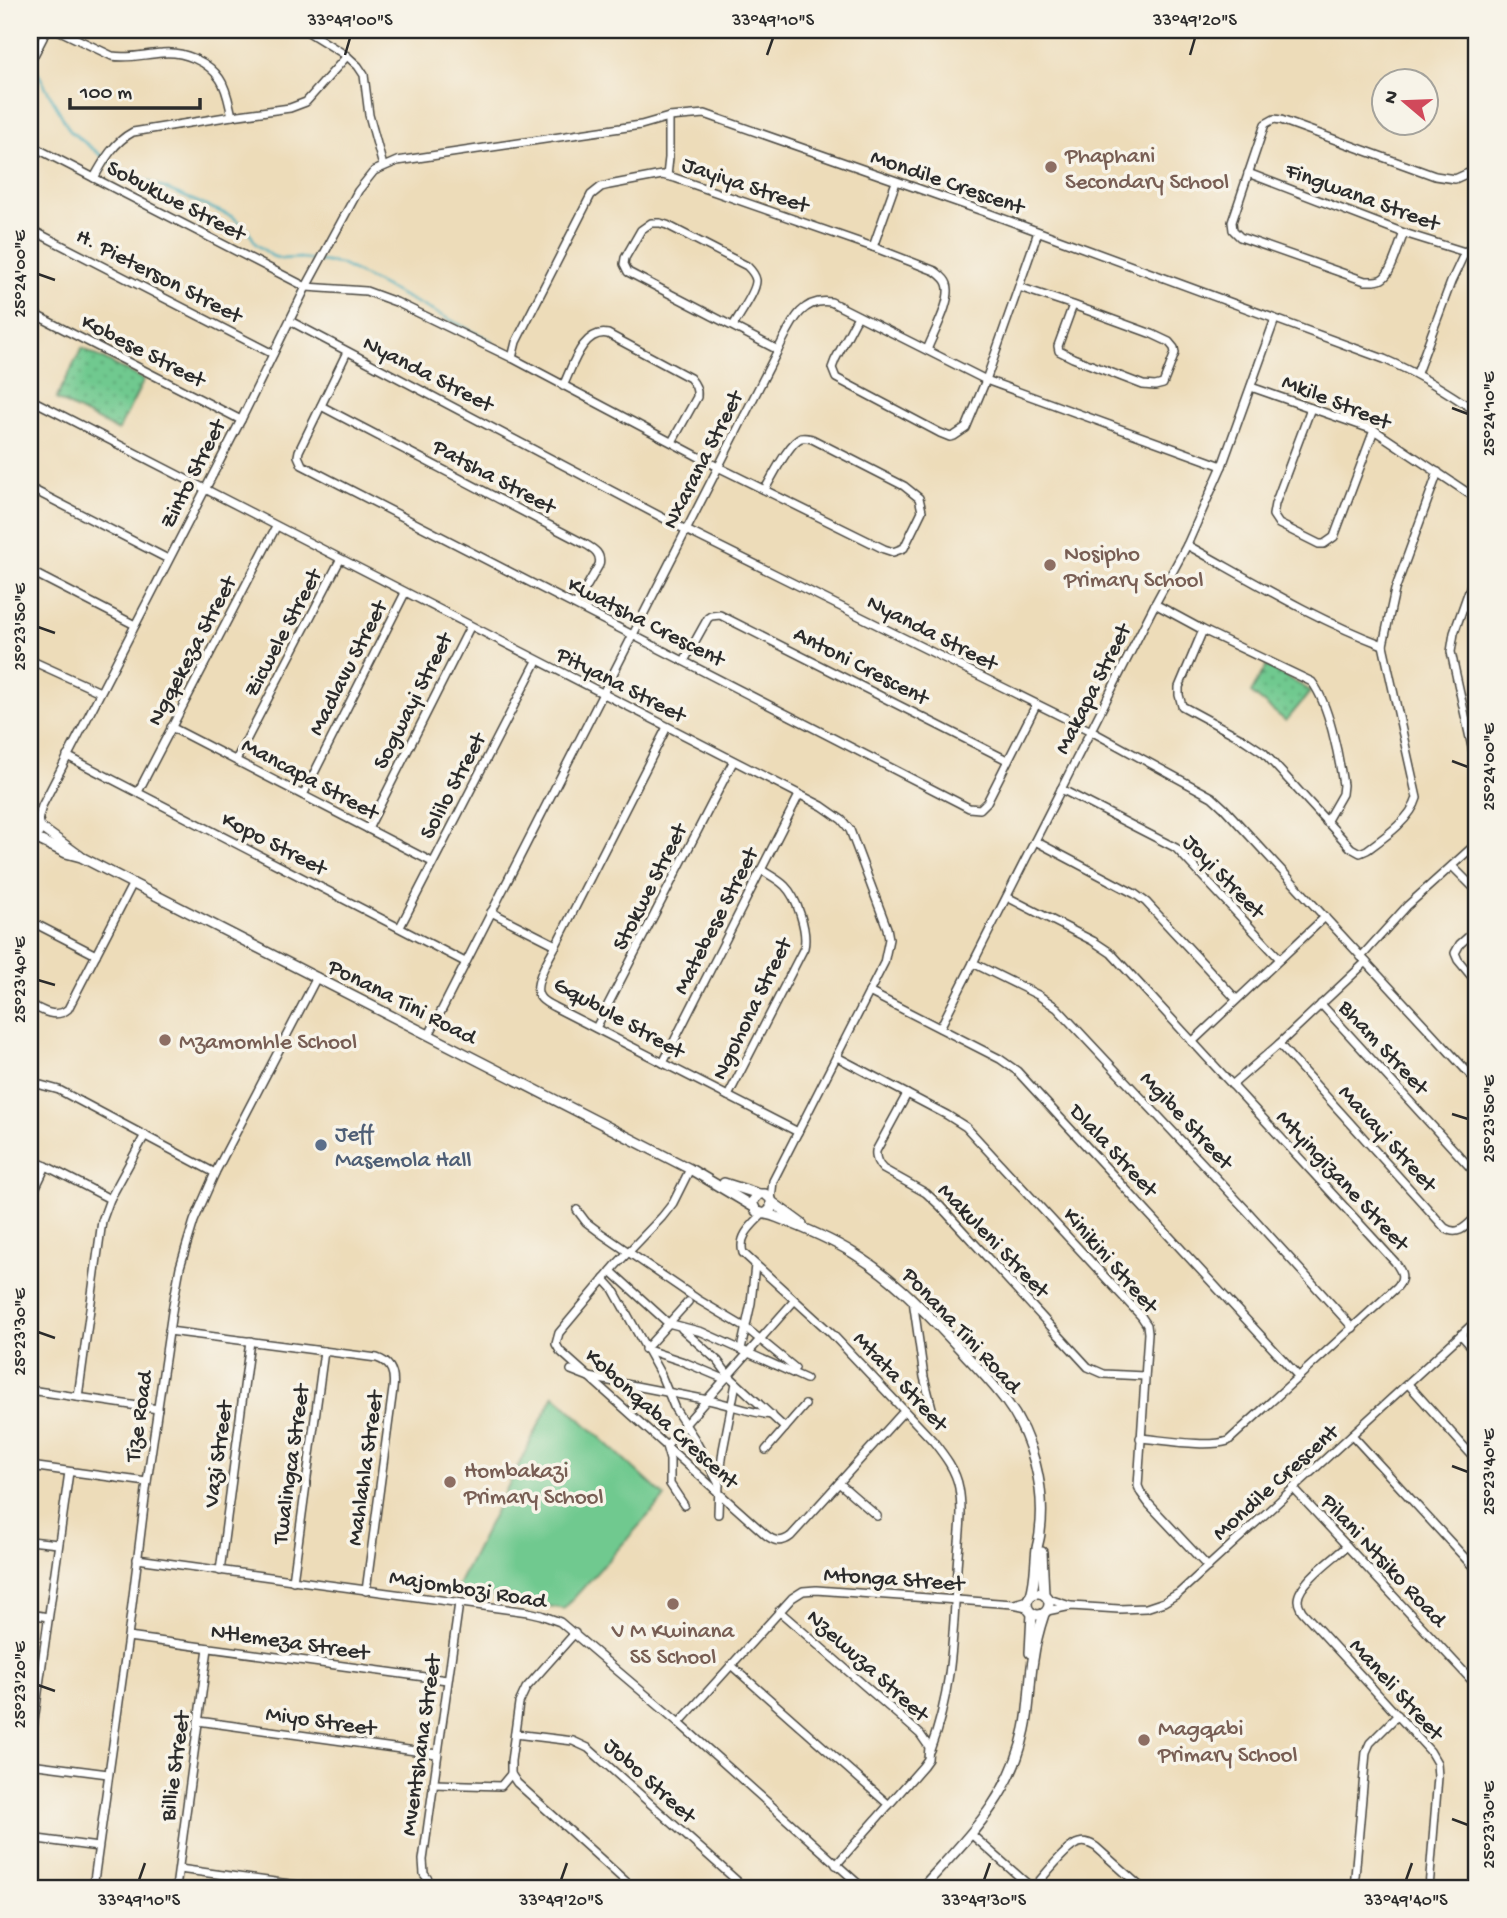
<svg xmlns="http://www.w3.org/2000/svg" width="1507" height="1918" font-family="'Gochi Hand',sans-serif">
  <defs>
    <pattern id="park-dots" width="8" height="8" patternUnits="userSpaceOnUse" patternTransform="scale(1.75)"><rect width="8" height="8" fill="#70c98f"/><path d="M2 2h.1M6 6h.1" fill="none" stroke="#5ca375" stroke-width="1.8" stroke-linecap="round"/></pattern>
  </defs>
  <rect width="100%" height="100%" fill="#f7f3e8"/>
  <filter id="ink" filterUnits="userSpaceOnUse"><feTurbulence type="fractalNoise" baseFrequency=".0143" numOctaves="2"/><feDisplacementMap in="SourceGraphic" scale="14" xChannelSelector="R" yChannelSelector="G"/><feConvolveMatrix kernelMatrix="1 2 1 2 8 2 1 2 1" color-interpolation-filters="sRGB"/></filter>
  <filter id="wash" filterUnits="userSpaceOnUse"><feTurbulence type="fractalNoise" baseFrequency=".00686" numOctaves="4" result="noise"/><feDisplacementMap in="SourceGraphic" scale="28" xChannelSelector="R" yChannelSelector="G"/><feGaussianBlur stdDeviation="1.57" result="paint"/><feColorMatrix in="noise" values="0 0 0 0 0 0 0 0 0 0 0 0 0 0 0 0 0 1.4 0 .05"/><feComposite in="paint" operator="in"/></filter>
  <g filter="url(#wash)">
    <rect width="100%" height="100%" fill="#eddcb9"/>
    <polygon fill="#70c98f" stroke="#4e7a5d" stroke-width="2" points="554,1395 665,1497 564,1609 456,1589"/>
    <g fill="url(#park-dots)" stroke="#4e7a5d" stroke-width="2">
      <polygon points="82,348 144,380 118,431 56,399"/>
      <polygon points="1266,666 1311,691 1286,721 1251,693"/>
    </g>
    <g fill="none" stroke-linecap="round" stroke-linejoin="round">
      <g stroke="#3caaba" stroke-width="2.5">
        <polyline points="1471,30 1477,34"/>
        <polyline points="32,62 70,131 116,167 128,173 233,217 248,230 256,244 272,256 281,259 300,258 340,264 492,341"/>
      </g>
    </g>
  </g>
  <g filter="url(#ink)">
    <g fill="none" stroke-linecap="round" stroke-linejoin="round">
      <g stroke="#484640" stroke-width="10">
        <g id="minor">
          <path d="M58,30L112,56C129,59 145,54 162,53C183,51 208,61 220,79C227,89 229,104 232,116"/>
          <polyline points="305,30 347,56 358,66 364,75 369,115 383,166"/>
          <polyline points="30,63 47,30"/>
          <path d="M30,145L306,287L366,291L396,302L512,358L718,467L884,549L893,552L904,548L922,511L919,498L904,486L812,439C808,438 805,437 801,438C789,442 772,478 765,489"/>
          <polyline points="1248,173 1404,233 1465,252"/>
          <polyline points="667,176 669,158 669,117"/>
          <path d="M94,178C104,160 114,142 133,132L232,116L290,108L306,102L347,56"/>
          <polyline points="30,229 273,354"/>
          <path d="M1404,233C1399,244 1392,274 1382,279C1377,282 1370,281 1365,281L1240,237L1233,230L1232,222L1265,124L1274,119L1281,120L1435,176L1455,179L1477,169"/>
          <polyline points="873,247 896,182"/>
          <polyline points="1019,287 1073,305 1152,334 1169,342 1174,348 1175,353 1163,384 1155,386 1143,385 1073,358 1059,351 1058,346 1073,305"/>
          <polyline points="30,312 241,420"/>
          <polyline points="858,316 835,360 832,368 836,378 940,433 950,437 954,436 966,428 986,380 1038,232"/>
          <polyline points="290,321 686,530 1091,731 1212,797 1224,808 1477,1082"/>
          <path d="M733,326C739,315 757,291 756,280C755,274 751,270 747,266L667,225L660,223H651L641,230L625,258L624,264L628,272L778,350"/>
          <polyline points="347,352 299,451 298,456 302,465 969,808 980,809 987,802 1036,705"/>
          <path d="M512,358L516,342L591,195L601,187L609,185L662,175L675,178L873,247L935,271C940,275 945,278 947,284C953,299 933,334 927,350"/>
          <polyline points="1417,373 1451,282 1465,252 1477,244"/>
          <path d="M563,386C572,368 582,329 608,334L690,378C695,384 698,389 697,397L672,442"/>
          <polyline points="1251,387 1374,430 1477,499"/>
          <polyline points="30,399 822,806 842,820 850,830 887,928 889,939 884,963 773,1181 771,1199"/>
          <path d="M321,406L585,544C594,549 602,554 599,565L576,605"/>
          <polyline points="1311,408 1275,504 1273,515 1279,524 1319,544 1324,544 1334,537 1374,430"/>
          <polyline points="30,488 168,559"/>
          <path d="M1187,545C1249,579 1316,620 1383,645"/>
          <polyline points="1477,568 1454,633 1451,652 1477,770"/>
          <polyline points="30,571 135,625"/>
          <path d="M1155,604L1203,630L1312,682C1329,704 1339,757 1343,785L1342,794L1326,822"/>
          <path d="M1203,630L1179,687V695L1182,706L1243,739L1264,753L1351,848L1360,853L1367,850C1385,837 1411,819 1417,798L1383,645L1395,590L1438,472"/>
          <polyline points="30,660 100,692"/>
          <polyline points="684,661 708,618 711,616 720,615 1007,760"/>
          <polyline points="171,727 432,862"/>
          <path d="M667,727L556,945C550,956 531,986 540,997C543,1002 549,1004 554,1007L798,1132"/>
          <polyline points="67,756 465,962"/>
          <polyline points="236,760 340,560"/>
          <polyline points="1061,789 1176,848 1280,959"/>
          <polyline points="138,792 276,527"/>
          <polyline points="303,795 405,593"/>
          <path d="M38,820L42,806L241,420L306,287L358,191L374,171L397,161L641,125L669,117L705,114L988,213L1384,359C1419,374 1446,391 1477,412"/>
          <polyline points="368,829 470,627"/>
          <polyline points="1035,841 1135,894 1146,902 1236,999"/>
          <polyline points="1452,866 1477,891"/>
          <path d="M1007,897L1093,941L1111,953L1395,1262C1402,1272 1405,1277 1397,1287L1228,1441C1207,1448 1164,1440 1140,1438"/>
          <polyline points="491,912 556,945"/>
          <polyline points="30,921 96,955"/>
          <polyline points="400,927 537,661"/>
          <polyline points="1477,929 1460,944 1455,953 1458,960 1477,983"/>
          <polyline points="1361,957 1407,906 1477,843"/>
          <polyline points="973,963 1038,995 1057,1008 1249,1213 1353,1328"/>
          <polyline points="869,992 1000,1059 1017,1071 1299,1377"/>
          <path d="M30,1004C42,1011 56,1019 68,1009L133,883"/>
          <polyline points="1321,1004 1477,1175"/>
          <polyline points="596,1028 733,762"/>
          <polyline points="940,1028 1155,604 1187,545 1222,466 1275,319"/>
          <path d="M429,1035L778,350C790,327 800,297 831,302L986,380L1222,466"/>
          <polyline points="1192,1042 1325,917"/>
          <path d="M1279,1044L1445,1228C1459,1237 1467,1225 1477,1216"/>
          <polyline points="837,1057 947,1115 966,1127 1141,1316 1147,1325 1148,1333 1138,1486 1141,1493 1149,1504 1208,1567"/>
          <polyline points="663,1063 799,795"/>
          <polyline points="30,1082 59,1090 215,1173"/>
          <polyline points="1232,1085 1279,1044 1366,962"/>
          <path d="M907,1094L876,1151C875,1159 878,1164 883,1169L926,1193L940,1206L1088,1367L1104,1374L1144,1376"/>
          <path d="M728,1096L804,948C808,931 797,898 785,886C778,879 769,875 762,870"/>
          <polyline points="30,1159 46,1166 110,1199"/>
          <path d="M690,1169L673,1203L662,1217L616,1265L559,1333L556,1344L560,1351L766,1535C775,1542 782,1543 791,1536L904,1411"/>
          <polyline points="30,1199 46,1166"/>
          <polyline points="577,1210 586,1222 602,1234 697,1299 746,1328 795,1368"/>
          <path d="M763,1214C752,1225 738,1236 743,1253L832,1334L933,1441C944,1455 956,1470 959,1488C964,1514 958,1543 957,1569C953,1633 953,1690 930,1750"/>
          <polyline points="611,1271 668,1323 702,1332 806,1379"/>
          <polyline points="604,1279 613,1289 661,1375 675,1409 694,1438 719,1484 718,1514"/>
          <polyline points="913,1300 924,1377 935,1420"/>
          <polyline points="682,1329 718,1361 729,1376 785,1428"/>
          <path d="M169,1331L377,1358C392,1363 395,1374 393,1389L366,1591"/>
          <polyline points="1461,1335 1477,1353"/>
          <polyline points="650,1344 688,1302"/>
          <polyline points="645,1349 684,1362 722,1378 727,1378"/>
          <polyline points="741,1349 751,1303 755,1265"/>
          <path d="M571,1370L589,1377C629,1385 668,1392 708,1400C729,1404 750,1413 772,1415"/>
          <polyline points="1408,1384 1477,1461"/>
          <polyline points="30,1390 158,1409"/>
          <polyline points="78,1397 102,1221 110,1199 145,1135"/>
          <polyline points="1352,1435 1477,1571"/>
          <polyline points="766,1450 805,1405"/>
          <polyline points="30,1466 147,1482"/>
          <polyline points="839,1483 877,1516"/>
          <polyline points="719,1484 723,1450 736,1383"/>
          <polyline points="1293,1488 1477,1686"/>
          <polyline points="684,1505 670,1484 670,1460 666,1446 794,1301"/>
          <polyline points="30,1541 58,1544"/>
          <path d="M1347,1546C1335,1557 1298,1583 1298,1600C1298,1605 1300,1607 1302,1611L1430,1751L1437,1763L1438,1777L1429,1888"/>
          <polyline points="137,1559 528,1612 541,1615 560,1622 679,1723 863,1888"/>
          <polyline points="220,1571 250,1341"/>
          <polyline points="293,1581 324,1351"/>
          <polyline points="1049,1599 1070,1606"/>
          <polyline points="1014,1604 1028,1600"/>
          <polyline points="779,1611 920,1734 929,1747 928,1759 923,1766 836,1865"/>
          <polyline points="1047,1611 1071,1606 1119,1609 1146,1608 1164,1602 1179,1593 1477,1320"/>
          <polyline points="30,1614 48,1617"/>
          <polyline points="575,1633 526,1688 519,1703 511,1761 511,1774 517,1783 633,1888"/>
          <polyline points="128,1637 447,1680"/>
          <polyline points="731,1665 889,1805"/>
          <polyline points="198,1721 437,1754"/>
          <polyline points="679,1723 792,1598 803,1591 816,1590 1013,1604 1027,1607"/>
          <polyline points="515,1734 573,1741 588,1748 745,1888"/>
          <polyline points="30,1749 69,1472"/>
          <polyline points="30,1764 108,1774"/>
          <polyline points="433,1784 501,1786 511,1774"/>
          <polyline points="971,1834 1032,1888"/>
          <polyline points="30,1838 98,1847"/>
          <polyline points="179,1869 319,1888"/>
          <polyline points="93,1888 128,1637 147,1482 173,1305 180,1267 194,1221 215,1173 317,977"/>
          <polyline points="176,1888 208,1648"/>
          <polyline points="435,1888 424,1874 423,1860 459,1603"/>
          <path d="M1033,1888C1043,1878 1067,1845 1079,1843C1086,1841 1091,1844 1096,1847L1142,1888"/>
          <polyline points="1354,1888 1366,1752 1370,1743 1398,1715"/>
        </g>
      </g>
      <g stroke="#484640" stroke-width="12">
        <g id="tertiary">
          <polyline points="30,817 38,820 40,827 38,833 30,837"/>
          <polyline points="40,827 80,856"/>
          <polyline points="33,837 66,853 81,857 690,1169 752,1206"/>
          <polyline points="724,1183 759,1194"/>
          <polyline points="772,1202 802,1224"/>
          <path d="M766,1213L771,1209V1199L765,1194H759L752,1202L756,1211C762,1214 769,1214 776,1217C802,1227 829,1238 853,1253C891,1276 919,1305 949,1337C968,1358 989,1378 1006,1401C1032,1436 1046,1488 1040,1532C1040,1537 1038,1542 1037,1548C1035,1564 1036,1579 1031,1595"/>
          <polyline points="1042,1552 1044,1594"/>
          <circle cx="1038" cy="1604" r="11"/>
          <polyline points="1030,1653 1032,1613"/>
          <path d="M922,1888C967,1838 1011,1798 1025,1729C1030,1707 1029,1683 1033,1660C1035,1644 1039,1629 1044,1614"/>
        </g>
      </g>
      <use href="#minor" stroke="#fff" stroke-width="7"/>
      <use href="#tertiary" stroke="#fff" stroke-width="9"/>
    </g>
  </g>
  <path fill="none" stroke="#2b2b2b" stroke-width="2.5" d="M345,55L350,38M767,55L773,38M1190,55L1195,38M38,274L55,280M1452,408L1468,414M38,627L55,633M1452,761L1468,767M38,980L55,985M1452,1114L1468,1119M38,1332L55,1338M1452,1466L1468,1472M38,1685L55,1691M1452,1819L1468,1825M139,1880L145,1863M561,1880L567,1863M984,1880L990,1863M1406,1880L1412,1863"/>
  <g fill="#8d6e63" stroke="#f7f3e8" stroke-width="2.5">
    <circle cx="1051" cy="167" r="7"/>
    <circle cx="1050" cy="565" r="7"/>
    <circle cx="165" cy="1040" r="7"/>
    <circle cx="450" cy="1482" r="7"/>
    <circle cx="673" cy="1604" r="7"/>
    <circle cx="1144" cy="1740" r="7"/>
  </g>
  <circle fill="#5c6f8a" stroke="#f7f3e8" stroke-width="2.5" cx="321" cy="1145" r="7"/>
  <g text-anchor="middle" stroke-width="7" stroke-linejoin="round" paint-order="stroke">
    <g font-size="23" fill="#785e54" stroke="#f7f3e8" text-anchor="start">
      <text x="1065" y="162">Phaphani<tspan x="1065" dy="26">Secondary School</tspan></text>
      <text x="1064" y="560">Nosipho<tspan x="1064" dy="26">Primary School</tspan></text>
      <text x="179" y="1048">Mzamomhle School</text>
      <text x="464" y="1477">Hombakazi<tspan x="464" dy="26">Primary School</tspan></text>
      <text x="673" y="1637" text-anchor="middle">V M Kwinana<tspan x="673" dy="26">SS School</tspan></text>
      <text x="1158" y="1735">Magqabi<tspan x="1158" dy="26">Primary School</tspan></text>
    </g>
    <g font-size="23" fill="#2b2b2b" stroke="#f7f3e8">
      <text transform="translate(948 180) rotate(19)" y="8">Mondile Crescent</text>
      <text transform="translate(746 183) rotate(19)" y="8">Jayiya Street</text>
      <text transform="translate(1363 195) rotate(20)" y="8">Fingwana Street</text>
      <text transform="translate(177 199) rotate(27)" y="8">Sobukwe Street</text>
      <text transform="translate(160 274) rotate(27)" y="8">H. Pieterson Street</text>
      <text transform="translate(144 349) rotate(27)" y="8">Kobese Street</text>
      <text transform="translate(429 372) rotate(27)" y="8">Nyanda Street</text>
      <text transform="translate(1337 400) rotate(22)" y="8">Mkile Street</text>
      <text transform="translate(701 459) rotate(-63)" y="8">Nxarana Street</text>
      <text transform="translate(191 473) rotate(-63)" y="8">Zinto Street</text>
      <text transform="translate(495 475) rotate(28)" y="8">Patsha Street</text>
      <text transform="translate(647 620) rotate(27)" y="8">Kwatsha Crescent</text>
      <text transform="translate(933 631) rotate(27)" y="8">Nyanda Street</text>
      <text transform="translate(281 632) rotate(-62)" y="8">Zicwele Street</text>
      <text transform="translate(190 650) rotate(-62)" y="8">Ngqekeza Street</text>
      <text transform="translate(862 664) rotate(27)" y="8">Antoni Crescent</text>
      <text transform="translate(346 667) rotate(-63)" y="8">Madlavu Street</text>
      <text transform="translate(622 683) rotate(27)" y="8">Pityana Street</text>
      <text transform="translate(1091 688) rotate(-63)" y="8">Makapa Street</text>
      <text transform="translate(411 700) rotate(-63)" y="8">Sogwayi Street</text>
      <text transform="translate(311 777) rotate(28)" y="8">Mancapa Street</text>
      <text transform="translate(451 785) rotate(-62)" y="8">Solilo Street</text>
      <text transform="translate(275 842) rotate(27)" y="8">Kopo Street</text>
      <text transform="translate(1225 875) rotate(46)" y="8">Joyi Street</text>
      <text transform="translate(648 886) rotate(-63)" y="8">Stokwe Street</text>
      <text transform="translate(714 920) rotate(-63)" y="8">Matebese Street</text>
      <text transform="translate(403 1000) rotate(27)" y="8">Ponana Tini Road</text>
      <text transform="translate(750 1008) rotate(-64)" y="8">Ngohona Street</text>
      <text transform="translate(620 1016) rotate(29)" y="8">Gqubule Street</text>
      <text transform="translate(1385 1046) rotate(47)" y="8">Bham Street</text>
      <text transform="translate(1188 1119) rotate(47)" y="8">Mgibe Street</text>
      <text transform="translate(1389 1137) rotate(48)" y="8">Mavayi Street</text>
      <text transform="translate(1115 1149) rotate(47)" y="8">Dlala Street</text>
      <text transform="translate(1344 1179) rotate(47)" y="8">Mtyingizane Street</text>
      <text transform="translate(995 1239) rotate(46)" y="8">Makuleni Street</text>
      <text transform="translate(1112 1259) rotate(49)" y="8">Kinikini Street</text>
      <text transform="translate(963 1329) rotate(47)" y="8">Ponana Tini Road</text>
      <text transform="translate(902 1380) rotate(47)" y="8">Mtata Street</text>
      <text transform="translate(137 1416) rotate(-82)" y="8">Tize Road</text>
      <text transform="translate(663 1417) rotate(42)" y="8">Kobonqaba Crescent</text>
      <text transform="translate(216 1454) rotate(-82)" y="8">Vazi Street</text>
      <text transform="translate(289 1464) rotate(-82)" y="8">Twalingca Street</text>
      <text transform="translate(363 1468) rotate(-82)" y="8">Mahlahla Street</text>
      <text transform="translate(1274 1481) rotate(-42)" y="8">Mondile Crescent</text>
      <text transform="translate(1385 1559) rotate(47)" y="8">Pilani Ntsiko Road</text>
      <text transform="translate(894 1577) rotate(4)" y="8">Mtonga Street</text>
      <text transform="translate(468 1587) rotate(9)" y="8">Majombozi Road</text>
      <text transform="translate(290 1640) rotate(8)" y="8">Ntlemeza Street</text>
      <text transform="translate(869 1664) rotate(42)" y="8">Nzewuza Street</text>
      <text transform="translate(1398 1688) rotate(48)" y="8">Maneli Street</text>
      <text transform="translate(321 1719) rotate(8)" y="8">Miyo Street</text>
      <text transform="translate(419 1745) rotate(-82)" y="8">Mventshana Street</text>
      <text transform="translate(173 1766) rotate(-82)" y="8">Billie Street</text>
      <text transform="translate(651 1779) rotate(42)" y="8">Jobo Street</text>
    </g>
    <g font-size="23" fill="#4e5e75" stroke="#f7f3e8" text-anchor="start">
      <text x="335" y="1140">Jeff<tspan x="335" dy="26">Masemola Hall</tspan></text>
    </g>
  </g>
  <rect width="1507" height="1918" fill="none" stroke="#f7f3e8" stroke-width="77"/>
  <g transform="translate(1405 102) rotate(289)"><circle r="33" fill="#f7f3e8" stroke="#a5a39c" stroke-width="2"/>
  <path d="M0-5L12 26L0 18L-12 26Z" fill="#d1495b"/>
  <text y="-10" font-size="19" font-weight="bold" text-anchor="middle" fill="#2b2b2b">N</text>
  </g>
  <path d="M70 98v10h130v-10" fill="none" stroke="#2b2b2b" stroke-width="3.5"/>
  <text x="80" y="98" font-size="21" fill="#2b2b2b" stroke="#f7f3e8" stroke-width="5" paint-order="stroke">100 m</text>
  <rect x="38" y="38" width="1430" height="1842" fill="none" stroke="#2b2b2b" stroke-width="2.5"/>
  <g font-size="18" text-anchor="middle" fill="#2b2b2b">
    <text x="350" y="25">33°49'00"S</text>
    <text x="773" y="25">33°49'10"S</text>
    <text x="1195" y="25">33°49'20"S</text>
    <text transform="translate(19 274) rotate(-90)" y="6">25°24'00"E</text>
    <text transform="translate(1488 414) rotate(-90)" y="6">25°24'10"E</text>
    <text transform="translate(19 627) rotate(-90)" y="6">25°23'50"E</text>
    <text transform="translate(1488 767) rotate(-90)" y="6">25°24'00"E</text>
    <text transform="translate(19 980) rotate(-90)" y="6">25°23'40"E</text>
    <text transform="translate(1488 1119) rotate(-90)" y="6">25°23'50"E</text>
    <text transform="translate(19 1332) rotate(-90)" y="6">25°23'30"E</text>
    <text transform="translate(1488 1472) rotate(-90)" y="6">25°23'40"E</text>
    <text transform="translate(19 1685) rotate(-90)" y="6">25°23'20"E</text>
    <text transform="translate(1488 1825) rotate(-90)" y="6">25°23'30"E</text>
    <text x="139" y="1905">33°49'10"S</text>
    <text x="561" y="1905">33°49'20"S</text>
    <text x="984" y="1905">33°49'30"S</text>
    <text x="1406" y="1905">33°49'40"S</text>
  </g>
</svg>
